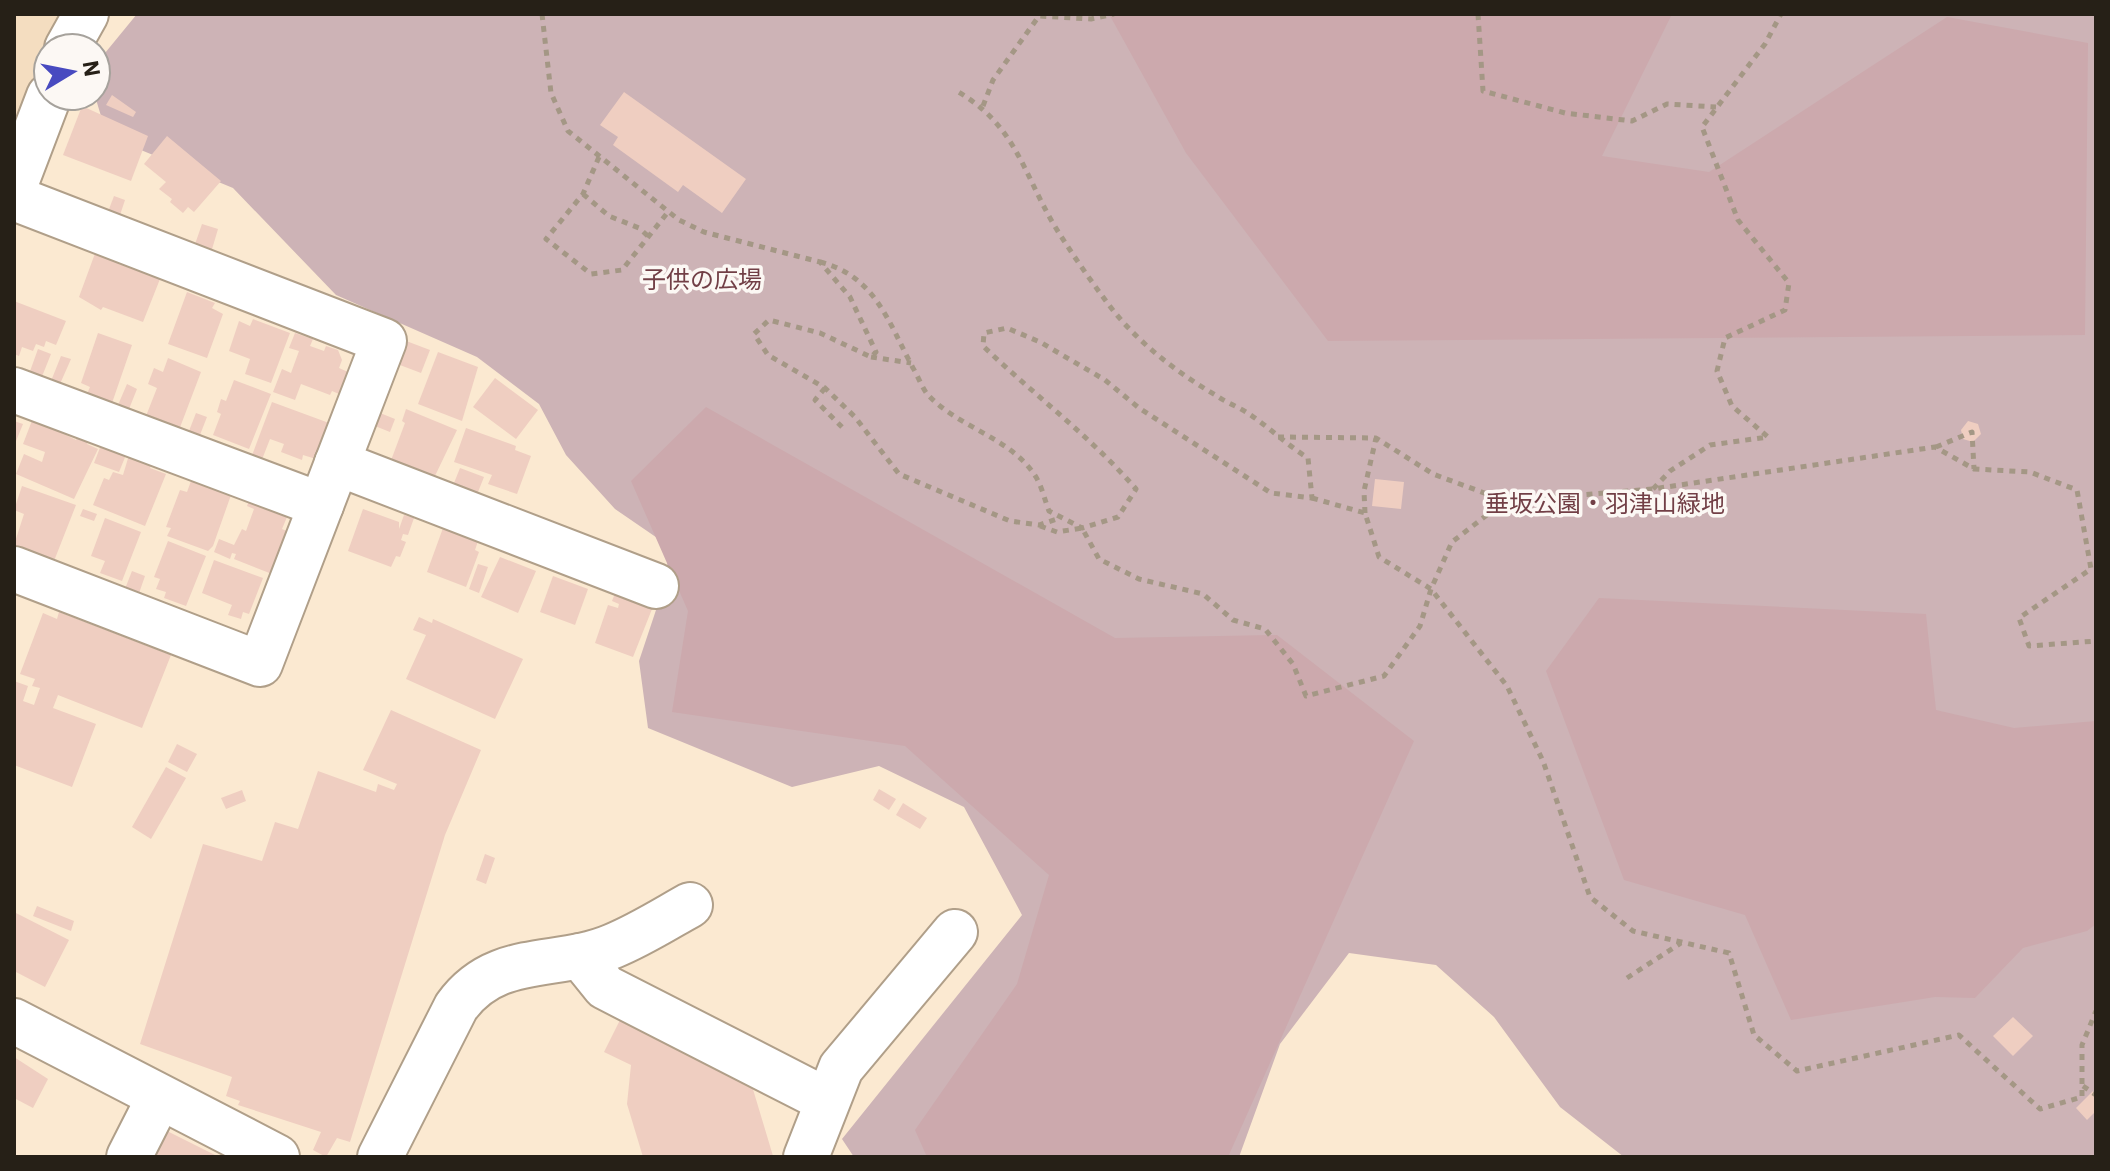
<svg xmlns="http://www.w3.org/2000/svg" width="2110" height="1171" font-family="'IBM Plex Sans','Noto Sans JP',sans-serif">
  <rect width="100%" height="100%" fill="#fbe9d1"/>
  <polygon fill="#f4ddc0" points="14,14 65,14 14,138"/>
  <polygon fill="#cdb3b6" points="137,14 2096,14 2096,1157 1624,1157 1560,1107 1494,1017 1436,965 1349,953 1280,1044 1239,1157 854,1157 842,1139 1022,915 964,807 879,766 792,787 648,728 639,661 668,574 666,544 615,509 566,455 539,404 477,357 336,295 233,188 107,136 95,96 96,64"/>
  <g fill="#cca9ad">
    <polygon points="1109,14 1672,14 1602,156 1709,172 1947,17 2088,43 2085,335 1328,341 1186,153"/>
    <polygon points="706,407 1115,638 1277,635 1414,741 1228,1157 927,1157 915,1130 1017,984 1049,875 905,746 672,712 688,611 631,481"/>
    <polygon points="1599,598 1926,614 1936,710 2014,728 2096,721 2096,924 2087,931 2023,948 1975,998 1935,997 1791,1020 1745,915 1624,880 1546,671"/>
  </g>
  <g fill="#efcec1">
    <polygon points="624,92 746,179 722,213 683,185 678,192 613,145 618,137 600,125"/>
    <polygon points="112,95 136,112 133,117 106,105"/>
    <polygon points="82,106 148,136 131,181 63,155"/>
    <polygon points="167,136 221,181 194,212 188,207 183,213 170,202 172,199 159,189 166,182 144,164"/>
    <polygon points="114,196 125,200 118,221 106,217"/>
    <polygon points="202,224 218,229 210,256 193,250"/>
    <polygon points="97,248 122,258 119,264 160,279 143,322 103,307 101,310 79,297"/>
    <polygon points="187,292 215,303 212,308 223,314 207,358 168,344"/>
    <polygon points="14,301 66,321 56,345 46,341 44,347 36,344 33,351 22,347 19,356 14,354"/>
    <polygon points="253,319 290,333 271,383 245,374 250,359 229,351 239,321 250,326"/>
    <polygon points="98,333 132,345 112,403 87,394 90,387 81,383"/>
    <polygon points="295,333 313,339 310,346 324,351 326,346 338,350 342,360 339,368 348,372 339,394 332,391 330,395 301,384 295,400 273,392 282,369 291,373 299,351 289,348"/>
    <polygon points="401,339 430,350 421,373 392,362"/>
    <polygon points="38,349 51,354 41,379 29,374"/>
    <polygon points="438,352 478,367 462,421 418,404"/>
    <polygon points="61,356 71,359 60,384 51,381"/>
    <polygon points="168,358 201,372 179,430 146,416 157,388 148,384 154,368 163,372"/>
    <polygon points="495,378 538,410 516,439 473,407"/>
    <polygon points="234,380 271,394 249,449 213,435 221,414 217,412 221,399 226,401"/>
    <polygon points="127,384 137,389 129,409 118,405"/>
    <polygon points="272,402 329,423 316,459 303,455 302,460 281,452 284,444 270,439 261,462 251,458"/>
    <polygon points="406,409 457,430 433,480 390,463 405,423 402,421"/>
    <polygon points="375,411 395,419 390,432 370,424"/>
    <polygon points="196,413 207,417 198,440 187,436"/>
    <polygon points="33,418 76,440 80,431 91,436 87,444 98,449 74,499 16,474 24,454 42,462 45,452 23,444"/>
    <polygon points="14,421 23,424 14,446"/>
    <polygon points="1968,421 1978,424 1981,434 1973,442 1963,439 1961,430"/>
    <polygon points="466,428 516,446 515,450 531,456 517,494 488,484 492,475 454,462"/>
    <polygon points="103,440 128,450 119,472 94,463"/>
    <polygon points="129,455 152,464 150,468 166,474 145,526 93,505 104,478 109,480 113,472 123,475"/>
    <polygon points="460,468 484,477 476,497 452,488"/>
    <polygon points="1375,479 1404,482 1401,509 1372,506"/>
    <polygon points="191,481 231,495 213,546 208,551 167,536 171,528 166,527 180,490 187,492"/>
    <polygon points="22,486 76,505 54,561 37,557 38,554 14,545 24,514 14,510"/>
    <polygon points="249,501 280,509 279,513 287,517 282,529 289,532 272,574 234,559 236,554 232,553 230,559 214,552 219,539 234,545 242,529 246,531 254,509 247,506"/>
    <polygon points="83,509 97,514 94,521 80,516"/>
    <polygon points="363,509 399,522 399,529 404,515 414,518 408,535 403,534 401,540 406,542 400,557 396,556 391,567 348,551"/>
    <polygon points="105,518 141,532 122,581 100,573 105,561 91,556"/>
    <polygon points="443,528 478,541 475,550 479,552 466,587 427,572"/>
    <polygon points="168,541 206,556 186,606 164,598 166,592 156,589 160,579 154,577"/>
    <polygon points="500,557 536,571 518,613 481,597"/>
    <polygon points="214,560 263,578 249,614 243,612 241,619 228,615 232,605 202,593"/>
    <polygon points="478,564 488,567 479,593 469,589"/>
    <polygon points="132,571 145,576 137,599 123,594"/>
    <polygon points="553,576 588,589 575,625 540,612"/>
    <polygon points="616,591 654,604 633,657 595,643 608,605 618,608 619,604 612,601"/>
    <polygon points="59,612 171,655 142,728 58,695 53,708 96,724 72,787 14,765 14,681 28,686 23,701 34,705 40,688 32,686 35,679 20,674 43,613 57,619"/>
    <polygon points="419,617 432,623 433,619 523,659 495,719 406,679 426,635 413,630"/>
    <polygon points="391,710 481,750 445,835 350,1142 337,1138 326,1157 313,1150 321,1132 238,1105 240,1101 226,1096 232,1077 140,1044 203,844 262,861 275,822 298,829 318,771 376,792 378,784 394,790 397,784 363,770"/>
    <polygon points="177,744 197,754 187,772 168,762"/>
    <polygon points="166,767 186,778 151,839 132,827"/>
    <polygon points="879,789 896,799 889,810 873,800"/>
    <polygon points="242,790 246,801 226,809 221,798"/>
    <polygon points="903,803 927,818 920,829 896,815"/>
    <polygon points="485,854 495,858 486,884 476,880"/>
    <polygon points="37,906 74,921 71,931 33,916"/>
    <polygon points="14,912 69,940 45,987 14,971"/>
    <polygon points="2013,1017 2033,1036 2013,1056 1993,1036"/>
    <polygon points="620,1020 752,1086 773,1156 643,1157 627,1104 631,1065 604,1052"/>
    <polygon points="14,1057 48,1079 33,1108 14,1098"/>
    <polygon points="2093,1091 2096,1111 2087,1120 2076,1108"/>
    <polygon points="165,1130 219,1157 151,1157"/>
  </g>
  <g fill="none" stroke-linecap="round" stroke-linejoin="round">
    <g stroke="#b09f89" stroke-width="48">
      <g id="minor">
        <polyline points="67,48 86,14"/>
        <polyline points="14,188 49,96"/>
        <polyline points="14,198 384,341 260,664 14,569"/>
        <polyline points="14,390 321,505"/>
        <polyline points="337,463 656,586"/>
        <polyline points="580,956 605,987 826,1100"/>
        <polyline points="14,1021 277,1157"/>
        <polyline points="129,1157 159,1098"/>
        <path d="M380,1157L456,1007C496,951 557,970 613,946C640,935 665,919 690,905"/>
        <polyline points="806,1157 841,1068 955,932"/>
      </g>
    </g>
    <g stroke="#a49785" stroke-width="5" stroke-dasharray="6 6" stroke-linecap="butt">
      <polyline points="542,14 551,93 568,131 679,220 704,232 820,262 850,297 876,352 871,357 820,333 769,320 754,334 768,355 825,388 855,417 899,474 1010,521 1039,525 1060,518"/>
      <polyline points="1478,14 1483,91 1565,113 1632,121 1667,104 1716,107"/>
      <polyline points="983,106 993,80 1039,16 1091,19 1114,14"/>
      <polyline points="599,157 583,194 546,239 591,274 622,270 668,212"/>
      <polyline points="583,194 609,216 639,228 649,237"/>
      <path d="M820,262C875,276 888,321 913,368C918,376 922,388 928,395C959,428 1012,438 1036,477C1042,487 1045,501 1049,511L1082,528L1118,517L1136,489C1090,436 1033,394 983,346L984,333L1007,328L1040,342L1105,380L1139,408L1271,493L1312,498L1308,458C1287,445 1269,427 1249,414C1239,407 1227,403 1217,396C1176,372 1134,340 1106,301C1088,277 1070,251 1054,225C1022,170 1015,124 955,90"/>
      <polyline points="871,357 911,363"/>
      <polyline points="825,388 815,400 842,427"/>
      <polyline points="1278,437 1376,438 1433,474 1506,501 1653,489 1935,447 1974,469 2030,472 2077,490 2091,569 2019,618 2029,646 2096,641"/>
      <polyline points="1936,447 1972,432 1974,469"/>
      <polyline points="1653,489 1670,471 1710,445 1768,437 1732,406 1717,371 1725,338 1785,310 1789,283 1738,220 1702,127 1765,44 1781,14"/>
      <polyline points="1312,498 1365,513 1379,557 1431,589 1507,686 1543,761 1590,897 1633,931 1729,953 1754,1035 1797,1071 1959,1035 2040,1109 2082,1097 2082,1045 2096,1011"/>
      <polyline points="1365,513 1364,491 1376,438"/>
      <polyline points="1040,526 1057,532 1082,528 1099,559 1139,579 1203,594 1233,620 1265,629 1293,664 1306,696 1384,676 1420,626 1431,589 1452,542 1505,501"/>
      <polyline points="1627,978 1681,943"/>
      <polyline points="2083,1086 2096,1095"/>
    </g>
    <use href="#minor" stroke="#fff" stroke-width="44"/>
  </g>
  <g text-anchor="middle" stroke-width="7" stroke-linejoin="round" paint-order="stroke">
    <g font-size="24" fill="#723f46" stroke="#fcf8f4">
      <text x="702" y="288">子供の広場</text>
      <text x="1605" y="512">垂坂公園・羽津山緑地</text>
    </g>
  </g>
  <rect width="2110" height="1171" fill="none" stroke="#262017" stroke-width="32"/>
  <g transform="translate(72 72) rotate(80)"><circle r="38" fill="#fcf8f4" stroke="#a6a29c" stroke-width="2"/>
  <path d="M0-6L14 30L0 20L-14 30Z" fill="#484ac0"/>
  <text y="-12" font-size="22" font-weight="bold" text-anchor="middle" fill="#262017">N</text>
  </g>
</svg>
